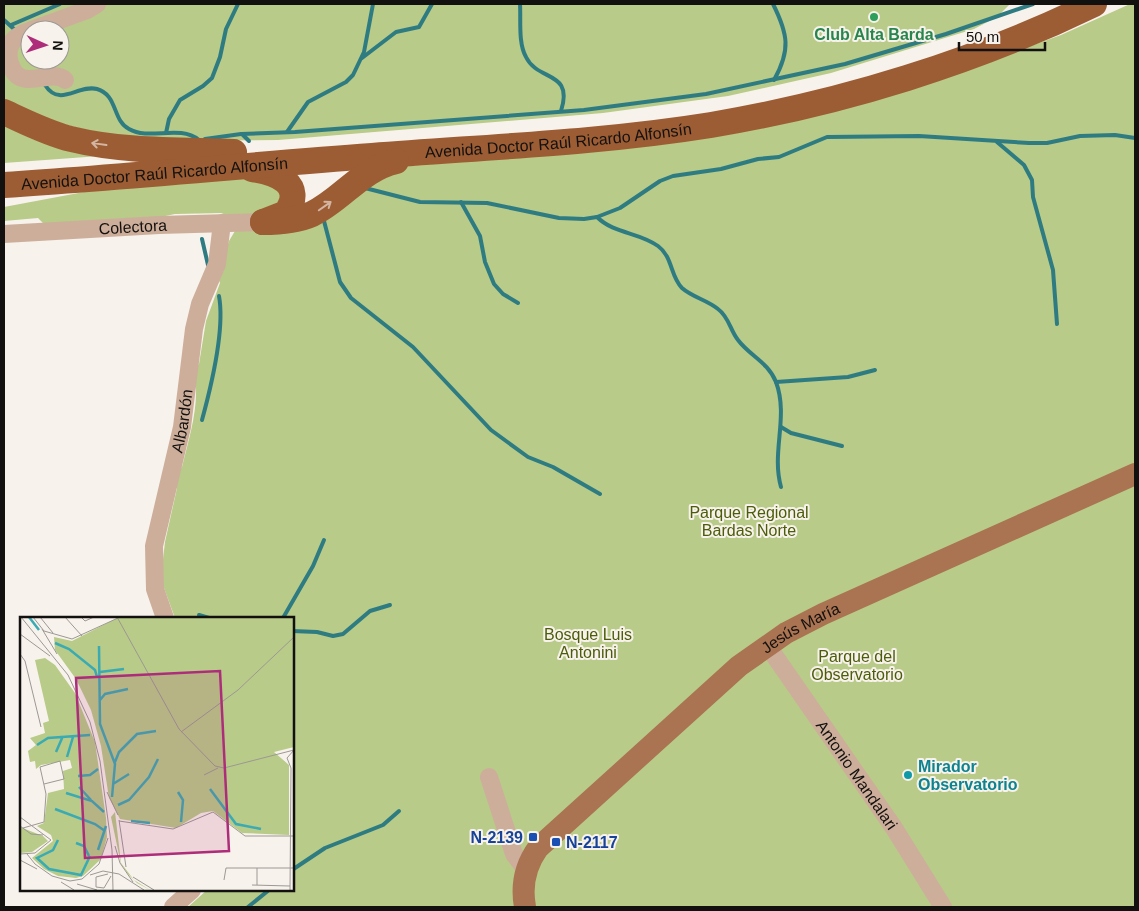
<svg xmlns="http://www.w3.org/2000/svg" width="1139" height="911" font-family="Arial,sans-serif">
  <rect width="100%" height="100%" fill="#f8f2ec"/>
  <g fill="#b8cb88" fill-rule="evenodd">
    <path d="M4,4H1010L997,17L974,29L831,73L728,96L603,113L278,140L130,141L4,109ZM30,30H60V60H30Z"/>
    <path d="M1130,4H1135V907H188L207,890H292V618H175L164,588L160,585L165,542L177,488L175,481L177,471L182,467C188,442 197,414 196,388C196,381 193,377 194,369L199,364L206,321L220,283L218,278L229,241L235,231L260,228L380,170L432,163L583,152L1025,48L1061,35Z"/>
    <polygon points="4,116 141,153 4,163"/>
    <polygon points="244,173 281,190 277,211 232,217 221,213 175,214 146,220 45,225 38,218 4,221 4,207 116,186"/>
  </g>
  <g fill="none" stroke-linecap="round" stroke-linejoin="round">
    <g stroke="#2e7c82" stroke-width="4">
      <path d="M520,4C521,20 518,43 526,57C538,82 574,70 561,111"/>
      <path d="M773,4C788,34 791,50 774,80"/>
      <polyline points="4,20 14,29"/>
      <polyline points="11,25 60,4"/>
      <polyline points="362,58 396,32 419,27 432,4"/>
      <path d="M45,85C60,108 78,84 97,89C118,95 112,120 129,129C150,141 179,124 199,140"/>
      <polyline points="287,132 308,102 346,82 353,75 364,52 373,4"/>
      <polyline points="166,133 169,119 180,100 203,86 212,78 220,57 226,29 238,4"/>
      <polyline points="242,134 249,141"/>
      <polyline points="205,139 241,134 295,132 584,110 706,94 845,64 946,34 1033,4"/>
      <polyline points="997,142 1024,165 1032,180 1033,197 1053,270 1057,324"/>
      <polyline points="365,188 420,202 487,203 559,218 584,219 597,217 620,208 660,181 673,176 721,169 758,159 779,157 827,137 919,136 1029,143 1047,143 1080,136 1115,135 1135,138"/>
      <polyline points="461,202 480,236 485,262 494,284 503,294 518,303"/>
      <path d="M597,217C614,234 639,232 658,246C673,257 670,276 682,288C692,297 707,300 718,309C729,317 730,330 738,340C750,356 768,362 776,382C789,417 771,452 781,487"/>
      <polyline points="324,221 340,282 351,298 413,347 491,430 528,457 553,467 600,494"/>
      <polyline points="202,239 208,265"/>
      <polyline points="776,382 848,377 875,370"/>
      <path d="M202,420C211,387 225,329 219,296"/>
      <polyline points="781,427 791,433 842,446"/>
      <polyline points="199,615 209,618"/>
      <polyline points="283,618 313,566 324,540"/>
      <polyline points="292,631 317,632 333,636 343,634 370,611 390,605"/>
      <polyline points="292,870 325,848 383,825 399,811"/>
      <polyline points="248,907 269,890"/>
    </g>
    <g stroke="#cdae9b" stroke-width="18">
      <polyline points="32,30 87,10 97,4"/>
      <path d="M30,31C23,33 15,36 11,44C8,50 8,57 10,63C19,95 51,67 65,80"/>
      <path id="s1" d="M4,234L159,225L263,222"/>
      <path id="s2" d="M165,618L155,589L154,546L182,427L194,329L200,304L217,264L222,223"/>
      <path id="s3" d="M767,645L894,828L943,907"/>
      <polyline points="489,777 514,854 526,870"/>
      <polyline points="173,907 192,890"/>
    </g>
    <path stroke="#aa7351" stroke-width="22" id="s4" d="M525,907C521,885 525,866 538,848L739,666L786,633L823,614L1135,474"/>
    <g stroke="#9c5d34" stroke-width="26">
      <path d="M4,112C26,122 47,133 71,139C124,152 180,150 234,152"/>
      <path d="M252,169C276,172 306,184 286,213L263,222"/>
      <path id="s5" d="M4,185C127,177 249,165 372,156C485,147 599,143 711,125C842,103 975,62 1094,4"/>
      <path d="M263,222C280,222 296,221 312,214C343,199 361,169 396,161"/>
    </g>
  </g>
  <defs><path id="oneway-shaft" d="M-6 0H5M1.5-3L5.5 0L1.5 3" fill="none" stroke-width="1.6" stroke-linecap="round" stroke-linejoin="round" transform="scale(1.25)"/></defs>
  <g stroke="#d3b6a2">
    <use href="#oneway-shaft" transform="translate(99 144) rotate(-172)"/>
    <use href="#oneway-shaft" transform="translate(325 206) rotate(-35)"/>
  </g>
  <circle fill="#2e9e5b" stroke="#f8f2ec" stroke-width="2" cx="874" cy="17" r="5"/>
  <circle fill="#0f9aa8" stroke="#f8f2ec" stroke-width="2" cx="908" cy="775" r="5"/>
  <g fill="#1a4fb4" stroke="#f8f2ec" stroke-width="2">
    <rect x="528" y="832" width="10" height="10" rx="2.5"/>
    <rect x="551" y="837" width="10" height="10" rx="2.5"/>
  </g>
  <g text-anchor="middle" stroke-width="4" stroke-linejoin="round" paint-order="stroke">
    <g font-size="16" font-weight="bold" fill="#27864d" stroke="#f8f2ec">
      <text x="874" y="40">Club Alta Barda</text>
    </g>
    <g font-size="16" fill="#13110f" stroke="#f8f2ec">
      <text dy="6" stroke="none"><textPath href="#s5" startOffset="556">Avenida Doctor Raúl Ricardo Alfonsín</textPath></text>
      <text dy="6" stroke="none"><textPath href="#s5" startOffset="151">Avenida Doctor Raúl Ricardo Alfonsín</textPath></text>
      <text dy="6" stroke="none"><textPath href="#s1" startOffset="129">Colectora</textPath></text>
      <text dy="6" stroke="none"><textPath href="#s2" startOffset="202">Albardón</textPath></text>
      <text dy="6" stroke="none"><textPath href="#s4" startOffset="406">Jesús María</textPath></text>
      <text dy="6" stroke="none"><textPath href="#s3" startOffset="158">Antonio Mandalari</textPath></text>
    </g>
    <g font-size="16" fill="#4c5d09" stroke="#f8f2ec">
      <text x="749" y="518">Parque Regional<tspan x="749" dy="18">Bardas Norte</tspan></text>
      <text x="588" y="640">Bosque Luis<tspan x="588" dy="18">Antonini</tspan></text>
      <text x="857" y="662">Parque del<tspan x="857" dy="18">Observatorio</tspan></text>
    </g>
    <g font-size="16" font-weight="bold" fill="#0d838f" stroke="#f8f2ec" text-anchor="start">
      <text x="918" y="772">Mirador<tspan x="918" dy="18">Observatorio</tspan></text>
    </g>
    <g font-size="16" font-weight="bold" fill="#164399" stroke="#f8f2ec" text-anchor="end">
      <text x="523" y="843">N-2139</text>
      <text x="566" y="848" text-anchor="start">N-2117</text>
    </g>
  </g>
  <g transform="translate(20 617)">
    <rect width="274" height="274" fill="#f8f2ec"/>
    <path d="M99,0H274V130L254,135L269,148V218L222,216L193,194L181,196L156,211L100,202L89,181L81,129L71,93L56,62L35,33L34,20L52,24ZM25,41L35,48L55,76L75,125L86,201L87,220L81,242L63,259L56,261L38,259L24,252L12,241L33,224L31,218L17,209L24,206L28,176L44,172L43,154L52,151L50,143L21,148L16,152L15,144L10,145L8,134L16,128L10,121L25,116L23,106L29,104L15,43ZM95,195L101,246L114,263L130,273L117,266L108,257L101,247L91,200ZM0,210L23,219L28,224L12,235L0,236Z" fill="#b8cb88"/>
    <path fill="none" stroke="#3aaab3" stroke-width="2.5" d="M9,0L19,13M35,26L49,32L75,53L77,60M79,29L80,107L95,147L92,180M80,55L104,52M80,83L85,77L108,72M17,128L28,121L70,118M36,135L43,119M47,140L53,120M95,145L99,135L117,117L136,114M58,159L70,158L78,152M93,167L109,157M59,170L71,183M190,172L216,207L241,212M158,175L163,183L161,205M46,176L72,184L84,195M98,188L109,183L129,160L138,142M35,192L75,207L85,214M111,204L130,206M38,223L33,233L17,241L29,252L61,258L70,239M56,226L64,229L69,239M78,233L86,209"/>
    <path fill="none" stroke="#9c9894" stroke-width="1" d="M1,0L48,58L70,105L80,144L92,233L93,273M13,0L24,14L52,22L98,1M20,0L33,16M45,0L62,19M61,0L65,4L74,0M97,0L159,112L195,149L204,151L274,133M22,12L37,37M0,17L30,39M0,37L5,44L21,110M161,115L218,73L274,20M184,158L198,151M87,175L98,198M0,200L31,223L15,236L0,237M99,203L106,250M99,204L153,212L193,195L225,219H274M0,209L11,217L23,218M3,211L24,205L26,177L20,150L40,144L44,162L24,167M95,229L100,246L113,265M7,237L15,247L32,259L50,264L62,262M0,243L17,252M88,257L76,260V270L84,271L91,259M70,258L83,254L99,257L124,273M113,260L134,273M62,262L79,247L88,221M204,263L206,251H274M41,265L54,273M57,267L77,273M232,268L270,269M237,268V251M270,273L271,151L267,141L274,133"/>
    <path fill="#ad2d7a" fill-opacity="0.15" stroke="#ad2d7a" stroke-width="2.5" d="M200,54L209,234L65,241L56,61Z"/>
    <rect width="274" height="274" fill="none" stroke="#13110f" stroke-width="2.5"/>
  </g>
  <rect width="1139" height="911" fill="none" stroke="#13110f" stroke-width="10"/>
  <g transform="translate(45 45) rotate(93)"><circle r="24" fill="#f8f2ec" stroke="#9c9894"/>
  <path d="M0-4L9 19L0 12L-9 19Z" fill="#ad2d7a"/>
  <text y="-8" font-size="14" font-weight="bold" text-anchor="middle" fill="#13110f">N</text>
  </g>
  <path d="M959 42v8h86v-8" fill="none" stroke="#13110f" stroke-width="2.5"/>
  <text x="966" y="42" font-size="15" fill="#13110f" stroke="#f8f2ec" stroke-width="4" paint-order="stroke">50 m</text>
</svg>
